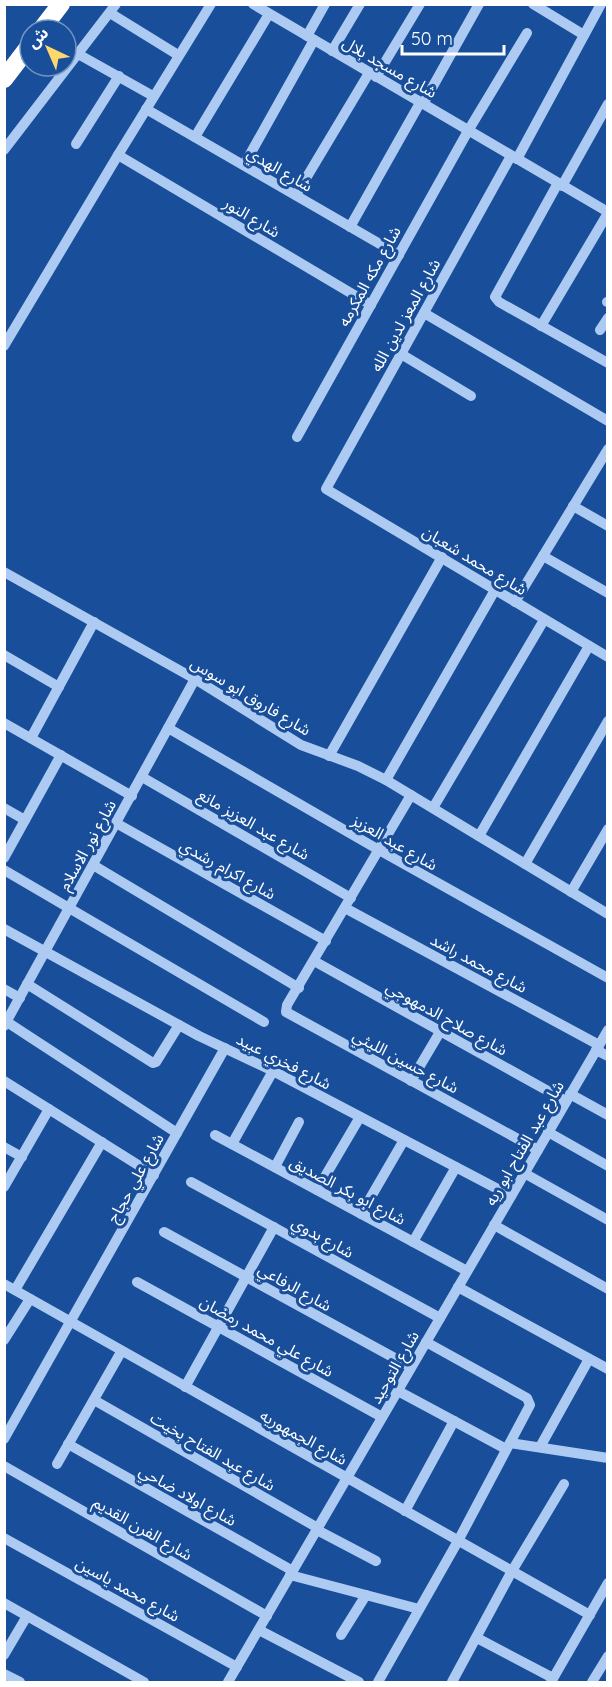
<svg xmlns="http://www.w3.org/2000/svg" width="612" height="1687" font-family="Quicksand,'Noto Sans Arabic',sans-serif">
  <rect width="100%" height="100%" fill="#184e9a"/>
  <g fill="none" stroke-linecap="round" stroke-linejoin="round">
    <g stroke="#adcbf2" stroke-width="10">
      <polyline points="253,4 608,212"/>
      <polyline points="533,4 584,35"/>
      <polyline points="110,13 178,55"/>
      <polyline points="307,36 325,4"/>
      <polyline points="332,51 360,4"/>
      <polyline points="78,54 153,96"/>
      <polyline points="376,77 420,4"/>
      <polyline points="423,104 479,4"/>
      <polyline points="146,109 399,255"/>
      <polyline points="195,137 269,14"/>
      <polyline points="76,144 119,76"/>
      <polyline points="4,150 116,4"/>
      <polyline points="118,155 371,305"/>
      <polyline points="511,156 326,489 608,657"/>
      <polyline points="517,159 601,4"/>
      <polyline points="244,165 314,40"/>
      <polyline points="558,183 495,297 499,302 608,363"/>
      <polyline points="562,186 608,104"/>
      <polyline points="296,195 369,73"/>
      <polyline points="350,227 420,103"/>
      <polyline points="607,302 608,302"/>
      <polyline points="424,313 608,421"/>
      <polyline points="541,326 608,213"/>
      <polyline points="600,330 608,318"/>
      <polyline points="4,346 118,155 211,4"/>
      <polyline points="401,354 471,396"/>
      <polyline points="297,437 468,131 527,33"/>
      <polyline points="573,506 608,526"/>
      <polyline points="543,556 608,593"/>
      <polyline points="4,572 195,679 301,745 358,766 386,780 608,914"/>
      <polyline points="515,602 608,449"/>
      <polyline points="4,655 59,687"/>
      <polyline points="4,723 132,796"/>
      <polyline points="168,728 379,850 608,978"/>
      <polyline points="31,738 94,622"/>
      <polyline points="329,756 442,557"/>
      <polyline points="142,777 351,898"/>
      <polyline points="386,780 495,590"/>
      <polyline points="411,795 287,1005 286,1012 538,1150"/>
      <polyline points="4,808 25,820"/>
      <polyline points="433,808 544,620"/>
      <polyline points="116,823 326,941"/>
      <polyline points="479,836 589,646"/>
      <polyline points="4,858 61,755"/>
      <polyline points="525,864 608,721"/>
      <polyline points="93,865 299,988"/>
      <polyline points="4,870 264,1022"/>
      <polyline points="571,892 608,829"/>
      <polyline points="345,908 599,1045"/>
      <polyline points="4,929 199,1036 273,1071 511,1196"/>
      <polyline points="314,961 566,1101"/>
      <polyline points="27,984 153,1063 156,1062 179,1025"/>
      <polyline points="4,989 20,998"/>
      <polyline points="7,1022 177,1133"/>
      <polyline points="4,1026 195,679"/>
      <polyline points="596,1050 608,1056"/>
      <polyline points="4,1081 154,1175"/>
      <polyline points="411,1081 440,1032"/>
      <polyline points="570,1094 608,1115"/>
      <polyline points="548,1132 608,1166"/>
      <polyline points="215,1135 467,1271"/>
      <polyline points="232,1144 273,1071"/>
      <polyline points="4,1147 22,1157"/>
      <polyline points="275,1167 299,1122"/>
      <polyline points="524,1173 608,1220"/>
      <polyline points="191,1182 440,1318"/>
      <polyline points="4,1187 49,1109"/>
      <polyline points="317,1190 360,1117"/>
      <polyline points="361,1214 404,1140"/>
      <polyline points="494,1225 608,1289"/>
      <polyline points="164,1232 411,1367"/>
      <polyline points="413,1242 456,1167"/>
      <polyline points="137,1282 382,1417"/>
      <polyline points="4,1284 590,1615"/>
      <polyline points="458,1287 608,1369"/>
      <polyline points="15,1290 102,1142"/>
      <polyline points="4,1340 30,1299"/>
      <polyline points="185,1387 274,1227"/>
      <polyline points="398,1391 506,1449"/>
      <polyline points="94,1400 318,1528"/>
      <polyline points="4,1439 225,1048"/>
      <polyline points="510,1443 608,1458"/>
      <polyline points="68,1444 293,1571"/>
      <polyline points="540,1447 589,1359"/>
      <polyline points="57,1464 121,1352"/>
      <polyline points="4,1466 267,1616"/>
      <polyline points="405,1511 454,1421"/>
      <polyline points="317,1530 376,1561"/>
      <polyline points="4,1538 237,1667"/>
      <polyline points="290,1575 419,1609"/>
      <polyline points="4,1603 144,1682"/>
      <polyline points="259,1630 359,1682"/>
      <polyline points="341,1635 366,1595"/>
      <polyline points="477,1638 553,1678"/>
      <polyline points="4,1655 27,1616"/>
      <polyline points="4,1674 20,1682"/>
      <polyline points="228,1682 608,1030"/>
      <polyline points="378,1682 458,1541 530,1405 527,1398 426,1342"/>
      <polyline points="452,1682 512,1571 564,1484"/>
      <polyline points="551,1682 608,1583"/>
      <polyline points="592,1682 608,1656"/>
    </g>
    <g stroke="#fff" stroke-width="18">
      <polyline points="41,30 61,4"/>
      <polyline points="4,79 30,45"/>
    </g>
  </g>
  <g text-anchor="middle" stroke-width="6" stroke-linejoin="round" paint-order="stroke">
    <g font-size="16" fill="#fff" stroke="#184e9a">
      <text transform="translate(390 67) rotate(30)" y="6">شارع مسجد بلال</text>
      <text transform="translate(280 169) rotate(30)" y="6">شارع الهدي</text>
      <text transform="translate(252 217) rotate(31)" y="6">شارع النور</text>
      <text transform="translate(369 276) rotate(-61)" y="6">شارع مكه المكرمه</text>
      <text transform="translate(405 315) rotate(-61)" y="6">شارع المعز لدين الله</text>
      <text transform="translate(475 560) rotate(31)" y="6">شارع محمد شعبان</text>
      <text transform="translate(251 696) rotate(31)" y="6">شارع فاروق ابو سوس</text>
      <text transform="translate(254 824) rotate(30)" y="6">شارع عبد العزيز مانع</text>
      <text transform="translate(395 842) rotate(30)" y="6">شارع عبد العزيز</text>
      <text transform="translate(87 845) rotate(-61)" y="6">شارع نور الاسلام</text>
      <text transform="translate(228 869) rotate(29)" y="6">شارع اكرام رشدي</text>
      <text transform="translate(479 963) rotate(28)" y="6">شارع محمد راشد</text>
      <text transform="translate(447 1018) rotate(29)" y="6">شارع صلاح الدمهوجي</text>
      <text transform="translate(284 1061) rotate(27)" y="6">شارع فخري عبيد</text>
      <text transform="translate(406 1061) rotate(28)" y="6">شارع حسين الليثي</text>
      <text transform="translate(524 1143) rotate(-60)" y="6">شارع عبد الفتاح ابو ريه</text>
      <text transform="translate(135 1178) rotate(-61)" y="6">شارع علي حجاج</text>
      <text transform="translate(348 1190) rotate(28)" y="6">شارع ابو بكر الصديق</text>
      <text transform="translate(323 1237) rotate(29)" y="6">شارع بدوي</text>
      <text transform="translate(295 1287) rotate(29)" y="6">شارع الرفاعي</text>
      <text transform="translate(267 1336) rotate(29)" y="6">شارع علي محمد رمضان</text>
      <text transform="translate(394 1367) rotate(-60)" y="6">شارع التوحيد</text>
      <text transform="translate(304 1437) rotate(29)" y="6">شارع الجمهوريه</text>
      <text transform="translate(213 1451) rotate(30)" y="6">شارع عبد الفتاح بخيت</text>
      <text transform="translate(188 1495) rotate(29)" y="6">شارع اولاد ضاحي</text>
      <text transform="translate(143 1528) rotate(30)" y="6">شارع الفرن القديم</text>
      <text transform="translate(128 1589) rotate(29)" y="6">شارع محمد ياسين</text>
    </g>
  </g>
  <rect width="612" height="1687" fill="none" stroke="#ffffff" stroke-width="12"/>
  <g transform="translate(48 48) rotate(316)"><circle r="28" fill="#184e9a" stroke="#7495c2" stroke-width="1.5"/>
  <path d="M0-4.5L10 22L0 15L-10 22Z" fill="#ffd86d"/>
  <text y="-9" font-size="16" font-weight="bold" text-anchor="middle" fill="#ffffff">ش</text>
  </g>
  <path d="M402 45v9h102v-9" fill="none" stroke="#ffffff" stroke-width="3"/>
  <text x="411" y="45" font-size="18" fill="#ffffff" stroke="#184e9a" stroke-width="4.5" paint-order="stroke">50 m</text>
</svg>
